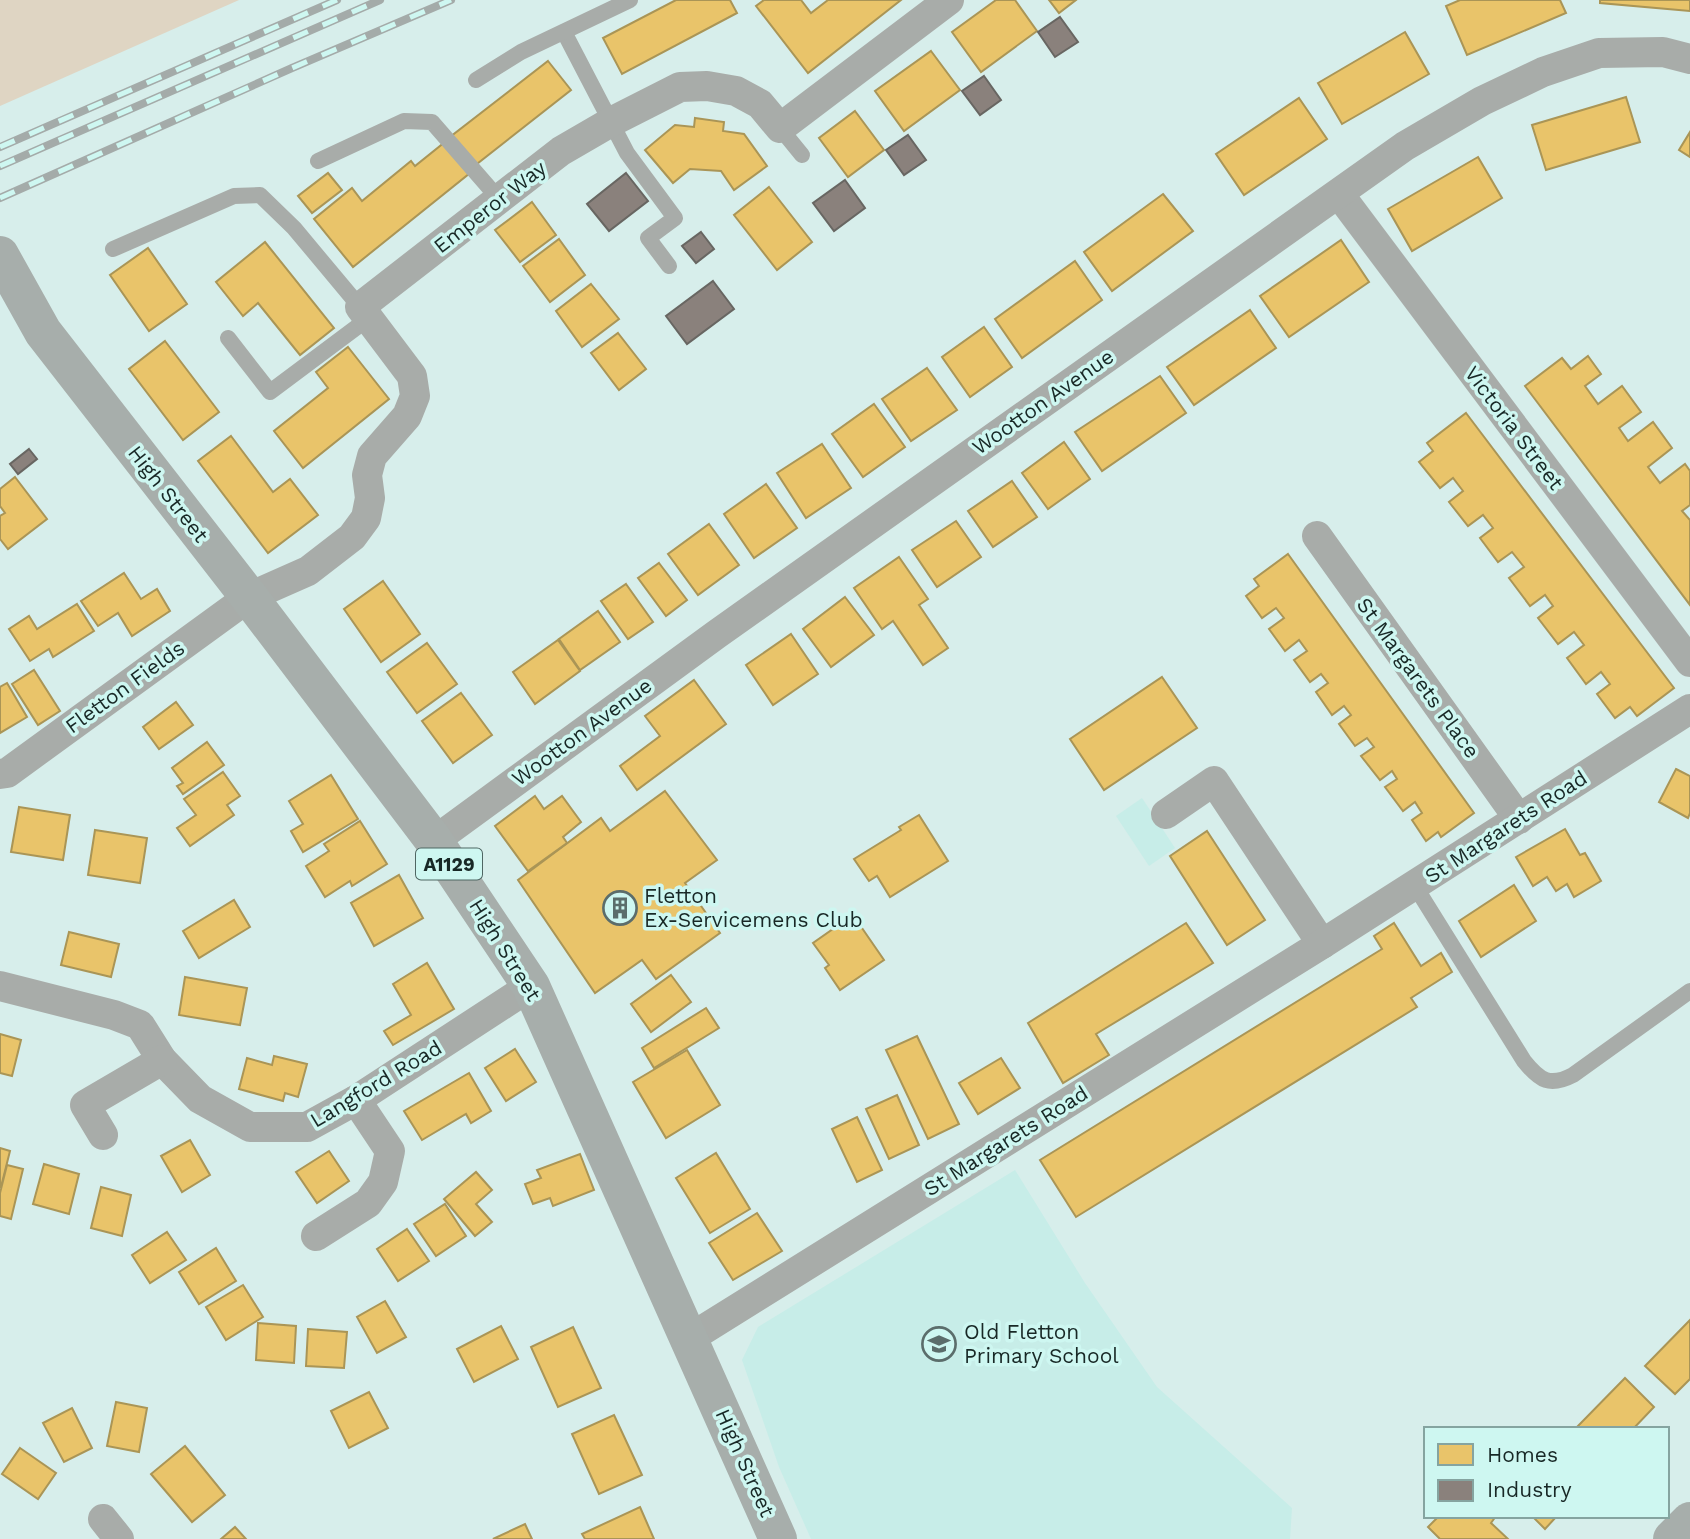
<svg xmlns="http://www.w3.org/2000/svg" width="1690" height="1539" font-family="'Work Sans',sans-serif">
  <rect width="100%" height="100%" fill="#d7eeeb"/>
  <g fill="#c7ede8">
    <polygon points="1142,798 1175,848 1149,866 1116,816"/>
    <polygon points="1015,1170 1085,1283 1157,1387 1292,1508 1290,1539 811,1539 779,1467 742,1360 758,1327"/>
  </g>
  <polygon fill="#dfd5c3" points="0,0 239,0 0,106"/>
  <g fill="#e9c46a" stroke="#aa9556" stroke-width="2">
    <polygon points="676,0 730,0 737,13 622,74 603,38"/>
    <polygon points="764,0 801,0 811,13 828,0 901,0 808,73 756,6"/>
    <polygon points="996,0 1015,0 1037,31 981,72 952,32"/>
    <polygon points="1049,0 1076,0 1059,13"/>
    <polygon points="1460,0 1560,0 1566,13 1467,55 1446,6"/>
    <polygon points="1600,0 1690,0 1690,11 1600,3"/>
    <polygon points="1405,32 1429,74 1342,124 1318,83"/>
    <polygon points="931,51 960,90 904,131 875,91"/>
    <polygon points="548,61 571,90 473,167 450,137"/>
    <polygon points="1626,97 1640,142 1546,170 1532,125"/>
    <polygon points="1299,98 1327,139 1244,195 1216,154"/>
    <polygon points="855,111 884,150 848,177 819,138"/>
    <polygon points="695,118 724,122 723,131 744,134 767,166 734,190 721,171 690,169 673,183 645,150 675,125 694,127"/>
    <polygon points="1690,132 1690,157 1679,150"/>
    <polygon points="445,142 470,173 353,267 314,219 352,188 362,201 411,161 415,166"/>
    <polygon points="1478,157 1502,198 1412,251 1388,209"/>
    <polygon points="328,173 342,190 312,213 298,196"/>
    <polygon points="769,187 812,242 777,270 734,215"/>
    <polygon points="1163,194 1193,231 1112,291 1084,252"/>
    <polygon points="532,202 556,235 520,262 495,230"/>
    <polygon points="559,239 585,275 550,302 523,266"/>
    <polygon points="1341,240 1369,282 1289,337 1260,296"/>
    <polygon points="265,242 334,328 300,355 258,303 243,316 216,282"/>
    <polygon points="148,248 187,304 149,331 110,275"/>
    <polygon points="1075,261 1102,300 1022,358 995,319"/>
    <polygon points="591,284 619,319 582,347 556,311"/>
    <polygon points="1250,310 1276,348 1194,405 1167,367"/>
    <polygon points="984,327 1012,367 970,397 942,357"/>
    <polygon points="618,333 646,369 619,390 591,353"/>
    <polygon points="165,341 219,412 183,440 129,369"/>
    <polygon points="348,347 389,399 303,468 274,431 328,388 316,372"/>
    <polygon points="1588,356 1601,374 1585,386 1598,404 1622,386 1641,412 1619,428 1628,441 1653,422 1672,448 1648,467 1660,483 1685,464 1690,471 1690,505 1682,511 1690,520 1690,605 1525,386 1562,358 1571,369"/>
    <polygon points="927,368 957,410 911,441 882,399"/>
    <polygon points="1160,376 1186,413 1102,471 1075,432"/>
    <polygon points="874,404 905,447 863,477 832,434"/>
    <polygon points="1466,413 1674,688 1637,716 1630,707 1615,718 1597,694 1610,684 1601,672 1586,684 1567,658 1584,645 1574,632 1558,644 1538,618 1553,606 1545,595 1530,606 1509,578 1524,567 1512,552 1498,562 1480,538 1493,528 1483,515 1468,526 1449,502 1463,491 1453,478 1440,488 1419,462 1433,451 1427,443"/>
    <polygon points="231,436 273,492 290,479 318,515 268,553 198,461"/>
    <polygon points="1064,442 1090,479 1048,509 1022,473"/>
    <polygon points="822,444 851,488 806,518 777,473"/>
    <polygon points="15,477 47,519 8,549 0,539 0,516 5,513 0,506 0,489"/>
    <polygon points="1012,481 1037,517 993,547 968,511"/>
    <polygon points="766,484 797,528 754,558 724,514"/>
    <polygon points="956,521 981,557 937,587 912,550"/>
    <polygon points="709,524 739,565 698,595 668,554"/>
    <polygon points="1288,554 1474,813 1441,837 1438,832 1426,841 1412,820 1422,813 1415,802 1403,811 1385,787 1397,779 1392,771 1380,780 1361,756 1374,747 1367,738 1355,746 1339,724 1351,715 1344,706 1332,715 1316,692 1328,683 1321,674 1310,682 1294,660 1307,651 1299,640 1285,651 1269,629 1284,618 1276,608 1262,618 1246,596 1259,586 1254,579"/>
    <polygon points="899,557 928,599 919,605 948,648 923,665 893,621 882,629 854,588"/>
    <polygon points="659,563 687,600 666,616 638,578"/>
    <polygon points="124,573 141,599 157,589 170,611 132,636 118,613 98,626 81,601"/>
    <polygon points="383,581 420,634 381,662 344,609"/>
    <polygon points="626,584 653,622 628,639 601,601"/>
    <polygon points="845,597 874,635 831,667 803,629"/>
    <polygon points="77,604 94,631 53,657 49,649 30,661 9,629 29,616 37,629"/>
    <polygon points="598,611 620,642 580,670 559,639"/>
    <polygon points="791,634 818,674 773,705 746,665"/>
    <polygon points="558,640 580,671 535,704 513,672"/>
    <polygon points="427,643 457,684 417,713 387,672"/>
    <polygon points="34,670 60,711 38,725 12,684"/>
    <polygon points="1162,677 1197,728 1104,790 1070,739"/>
    <polygon points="694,680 726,724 637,790 620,766 660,736 645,716"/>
    <polygon points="7,683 27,717 0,733 0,687"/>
    <polygon points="461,693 492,735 453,763 422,721"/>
    <polygon points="176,702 193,725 159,749 143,727"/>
    <polygon points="207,742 224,765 183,794 177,786 183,783 172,768"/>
    <polygon points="1676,769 1690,776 1690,813 1688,818 1659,802"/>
    <polygon points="223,772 240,796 227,805 234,815 190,846 177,828 196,815 184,799"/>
    <polygon points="331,775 358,819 303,852 291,831 303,824 289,801"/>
    <polygon points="665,791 717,860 685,883 720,933 656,979 642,960 595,993 518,880 601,818 610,831"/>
    <polygon points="535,796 544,809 562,796 581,822 563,837 567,843 528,871 495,826"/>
    <polygon points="19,807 70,815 63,860 11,852"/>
    <polygon points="919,815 948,861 890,897 877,876 869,881 854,859 901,830 899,827"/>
    <polygon points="360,821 387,864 352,886 350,881 325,897 306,866 329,851 324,844"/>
    <polygon points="1565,829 1580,855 1585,853 1601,881 1574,897 1567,884 1556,891 1547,877 1533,886 1516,857"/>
    <polygon points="95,830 147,838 140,883 88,875"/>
    <polygon points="1207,831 1265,920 1227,945 1170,856"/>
    <polygon points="399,875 423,918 374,946 351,903"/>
    <polygon points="1514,885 1536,921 1481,957 1459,921"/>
    <polygon points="234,900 250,927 199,958 183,931"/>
    <polygon points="853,915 884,960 840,990 825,968 829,965 813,943"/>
    <polygon points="1186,923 1213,963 1096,1034 1109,1055 1063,1083 1028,1023"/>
    <polygon points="1394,923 1421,966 1441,953 1452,972 1411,998 1417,1007 1076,1217 1040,1160 1382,949 1374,936"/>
    <polygon points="69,932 119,944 111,977 61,965"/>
    <polygon points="427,963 454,1009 393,1045 384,1031 411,1015 393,984"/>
    <polygon points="671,975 691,1002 651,1032 631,1004"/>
    <polygon points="185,977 247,988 240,1025 179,1015"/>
    <polygon points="706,1008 719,1028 654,1068 642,1048"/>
    <polygon points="0,1034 21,1040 12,1076 0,1073"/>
    <polygon points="917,1036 959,1124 928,1139 886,1050"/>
    <polygon points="515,1049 536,1082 506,1101 485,1068"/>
    <polygon points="687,1050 720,1105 666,1138 633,1082"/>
    <polygon points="274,1056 307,1064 298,1097 285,1093 283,1101 239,1089 247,1058 272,1065"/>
    <polygon points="1001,1058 1020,1088 978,1114 959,1083"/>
    <polygon points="469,1073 491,1111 471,1123 466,1114 422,1140 404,1111"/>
    <polygon points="897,1095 919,1145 889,1159 866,1109"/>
    <polygon points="857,1117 882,1170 857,1182 832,1129"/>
    <polygon points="190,1140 210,1175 182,1192 161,1156"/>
    <polygon points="0,1148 10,1151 1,1187 0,1187"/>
    <polygon points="329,1151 349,1181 317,1203 296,1172"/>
    <polygon points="716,1153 750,1209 710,1233 676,1178"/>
    <polygon points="580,1154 594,1190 553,1206 550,1198 533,1204 525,1184 541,1178 537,1170"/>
    <polygon points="44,1164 79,1174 69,1214 33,1204"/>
    <polygon points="7,1165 23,1169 11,1219 0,1216 0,1193"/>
    <polygon points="476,1172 492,1190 476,1204 492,1222 475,1236 444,1199"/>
    <polygon points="101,1187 131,1195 122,1236 91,1228"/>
    <polygon points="445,1204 466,1236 436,1256 414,1224"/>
    <polygon points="757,1213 782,1251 733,1280 709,1243"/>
    <polygon points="407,1229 429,1261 398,1281 377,1249"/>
    <polygon points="167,1232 186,1260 150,1283 132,1255"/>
    <polygon points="216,1248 236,1281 199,1304 179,1272"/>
    <polygon points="243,1285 263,1317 226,1340 206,1307"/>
    <polygon points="385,1301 406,1337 377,1353 357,1317"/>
    <polygon points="1690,1320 1690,1379 1675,1394 1645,1366"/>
    <polygon points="258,1323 296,1326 294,1363 256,1360"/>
    <polygon points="501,1326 518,1359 474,1382 457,1349"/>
    <polygon points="573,1327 601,1388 558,1407 531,1347"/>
    <polygon points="308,1329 347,1332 344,1368 306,1366"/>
    <polygon points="1625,1378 1654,1407 1633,1429 1575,1429"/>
    <polygon points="369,1392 388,1428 349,1448 331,1411"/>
    <polygon points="116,1402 147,1408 139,1452 107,1446"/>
    <polygon points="72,1408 92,1448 64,1462 43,1423"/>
    <polygon points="614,1415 642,1475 599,1494 572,1434"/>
    <polygon points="185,1446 225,1495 192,1522 151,1474"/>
    <polygon points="20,1448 56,1473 38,1499 2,1474"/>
    <polygon points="640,1507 654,1539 585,1539 582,1534"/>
    <polygon points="1439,1516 1496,1516 1491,1523 1508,1539 1440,1539 1428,1527"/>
    <polygon points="1532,1516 1557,1516 1545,1529"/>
    <polygon points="525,1524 532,1539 493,1539"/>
    <polygon points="235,1527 246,1539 221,1539"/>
  </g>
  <g fill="#8a817c" stroke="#686662" stroke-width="2">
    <polygon points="1060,17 1078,42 1055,57 1038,32"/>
    <polygon points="984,76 1001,100 980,115 962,91"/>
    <polygon points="908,135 926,160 904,175 886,150"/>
    <polygon points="626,173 648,201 609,231 587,204"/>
    <polygon points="845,180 865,208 834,231 813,203"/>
    <polygon points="701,232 714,249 696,263 682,246"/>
    <polygon points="713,281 734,309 687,344 666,316"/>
    <polygon points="29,449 37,459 18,474 10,464"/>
  </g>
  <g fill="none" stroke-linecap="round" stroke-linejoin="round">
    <g stroke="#a8aca9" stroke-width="16">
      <polyline points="564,32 627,153 675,218 648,238 669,266"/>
      <polyline points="476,80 521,52 630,0"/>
      <polyline points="780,128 802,155"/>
      <polyline points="318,161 404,121 432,122 499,199"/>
      <polyline points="113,249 234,196 260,195 294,228 360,307"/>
      <polyline points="228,338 270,392 369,318"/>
      <path d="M1415,886L1524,1061C1540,1081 1550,1087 1573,1075L1690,991"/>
    </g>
    <g stroke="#a8aca9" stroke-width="30">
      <polyline points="1339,194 1690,662"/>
      <polyline points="1317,536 1519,819"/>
      <polyline points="0,774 7,773 249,597 308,571 352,537 366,518 370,498 367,475 372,456 407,416 415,396 412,376 360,307 561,151 611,122 680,87 707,86 736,91 760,104 780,128 949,0"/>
      <polyline points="1166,814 1214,781 1322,944"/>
      <polyline points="434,841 717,634 1405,146 1482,101 1543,72 1599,53 1663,52 1690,59"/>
      <polyline points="0,986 114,1015 140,1025 162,1060 200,1099 250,1127 307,1127 356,1100 531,986"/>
      <polyline points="103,1135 85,1105 162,1060"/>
      <polyline points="316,1236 368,1203 383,1182 390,1151 356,1100"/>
      <polyline points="690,1338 1322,944 1690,709"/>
      <polyline points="103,1519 119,1539"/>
    </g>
    <g stroke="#a7aeab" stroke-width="38">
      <polyline points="0,255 43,332 249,597 434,841 531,986 778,1539"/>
      <polyline points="1672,1539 1690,1521"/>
    </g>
    <g stroke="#a4aba9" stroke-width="8">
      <g id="rail">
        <polyline points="0,147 337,0"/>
        <polyline points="0,166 380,0"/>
        <polyline points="0,198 292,68 451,0"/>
      </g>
    </g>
    <use href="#rail" stroke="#cef7f1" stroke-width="5" stroke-dasharray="16" stroke-linecap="butt"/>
  </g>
  <defs>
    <g id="building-ring" transform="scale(1.75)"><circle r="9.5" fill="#cef7f1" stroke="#5b6d6b" stroke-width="1.5"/><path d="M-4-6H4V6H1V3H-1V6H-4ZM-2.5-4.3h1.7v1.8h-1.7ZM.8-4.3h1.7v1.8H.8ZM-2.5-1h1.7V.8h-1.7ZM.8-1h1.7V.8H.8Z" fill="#5b6d6b"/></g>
    <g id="school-ring" transform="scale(1.75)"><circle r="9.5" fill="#cef7f1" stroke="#5b6d6b" stroke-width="1.5"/><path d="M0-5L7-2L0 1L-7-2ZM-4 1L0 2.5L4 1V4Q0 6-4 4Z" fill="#5b6d6b"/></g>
  </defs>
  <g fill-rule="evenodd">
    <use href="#building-ring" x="620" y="908"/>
    <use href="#school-ring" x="939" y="1344"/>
  </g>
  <g text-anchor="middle" stroke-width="7" stroke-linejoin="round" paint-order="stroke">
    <rect fill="#cef7f1" stroke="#4f6663" stroke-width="2" x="416" y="848.5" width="66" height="31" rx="5"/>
    <g font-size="19" font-weight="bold" fill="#182826">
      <text x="449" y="871">A1129</text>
    </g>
    <g font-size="21" fill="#182826" stroke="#cef7f1">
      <text transform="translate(490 207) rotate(-38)" y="7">Emperor Way</text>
      <text transform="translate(1043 402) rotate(-35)" y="7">Wootton Avenue</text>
      <text transform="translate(1514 428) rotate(53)" y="7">Victoria Street</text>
      <text transform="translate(168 494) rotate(52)" y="7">High Street</text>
      <text transform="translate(1418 678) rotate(54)" y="7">St Margarets Place</text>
      <text transform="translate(125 687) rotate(-36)" y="7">Fletton Fields</text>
      <text transform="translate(582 732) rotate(-36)" y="7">Wootton Avenue</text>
      <text transform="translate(1506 827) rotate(-33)" y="7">St Margarets Road</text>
      <text transform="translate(505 950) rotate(58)" y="7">High Street</text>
      <text transform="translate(376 1084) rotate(-31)" y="7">Langford Road</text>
      <text transform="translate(1006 1141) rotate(-32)" y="7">St Margarets Road</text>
      <text transform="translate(745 1463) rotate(66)" y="7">High Street</text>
    </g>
    <g font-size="21" fill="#182826" stroke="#cef7f1" text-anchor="start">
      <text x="644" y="903">Fletton<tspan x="644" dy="24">Ex-Servicemens Club</tspan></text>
      <text x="964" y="1339">Old Fletton<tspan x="964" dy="24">Primary School</tspan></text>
    </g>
  </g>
  <rect x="1424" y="1427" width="245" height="91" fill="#cef7f1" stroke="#85a4a0" stroke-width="2"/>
  <rect x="1438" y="1444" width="35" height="21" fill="#e9c46a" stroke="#85a4a0" stroke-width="2"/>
  <text x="1487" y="1462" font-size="21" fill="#182826">Homes</text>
  <rect x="1438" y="1480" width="35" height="21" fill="#8a817c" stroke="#85a4a0" stroke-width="2"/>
  <text x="1487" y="1497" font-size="21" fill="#182826">Industry</text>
</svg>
